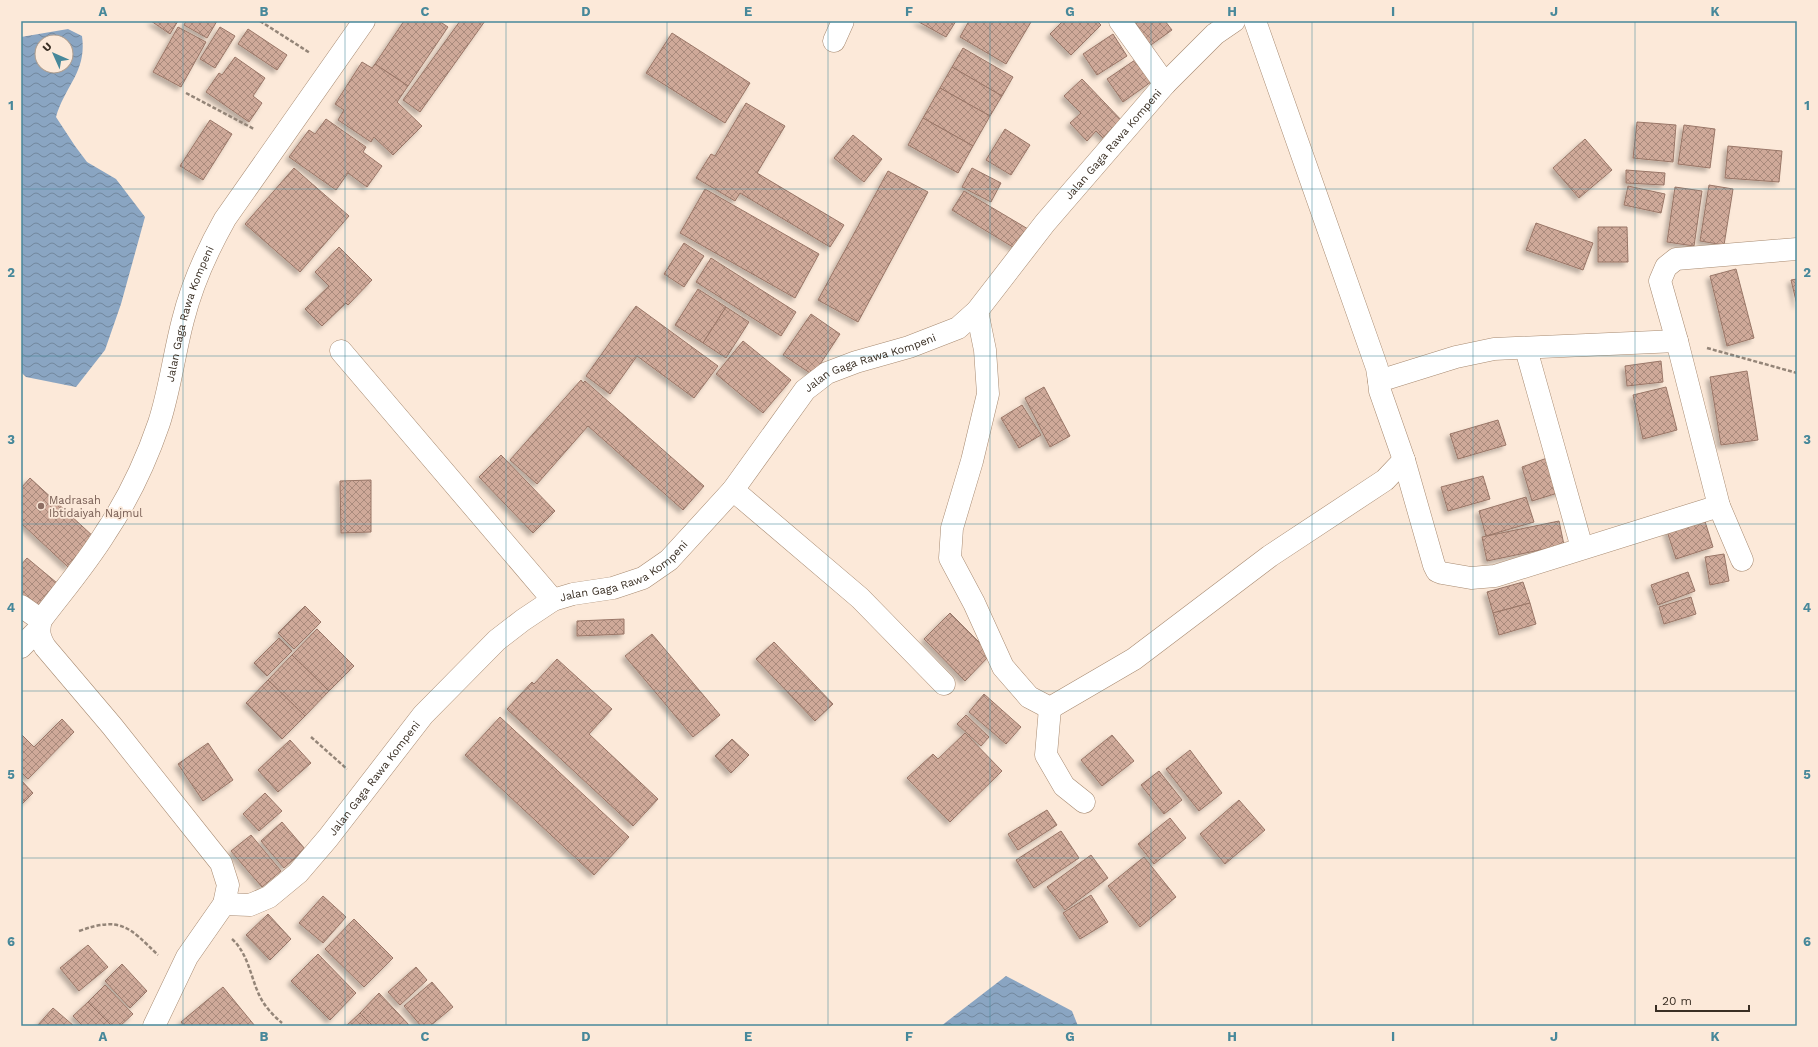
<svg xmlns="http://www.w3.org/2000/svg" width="1818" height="1047" font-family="'Work Sans',sans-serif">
  <defs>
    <pattern id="water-waves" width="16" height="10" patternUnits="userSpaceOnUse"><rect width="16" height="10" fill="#8aa5c2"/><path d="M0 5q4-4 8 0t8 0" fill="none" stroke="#72879d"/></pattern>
    <pattern id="building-cross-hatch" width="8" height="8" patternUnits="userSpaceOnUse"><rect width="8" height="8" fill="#cfa999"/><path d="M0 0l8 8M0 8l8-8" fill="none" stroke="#a98a7c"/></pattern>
    <filter id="shadow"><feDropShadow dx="-3.5" dy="3.5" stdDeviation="2" flood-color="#0004"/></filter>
  </defs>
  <rect width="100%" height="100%" fill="#fce9d9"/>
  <g fill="url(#water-waves)" fill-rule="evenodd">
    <path d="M68,29L82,36C87,72 65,85 56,117L75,146L87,162L116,179L145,217L121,304L105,350L76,387L26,377L21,372V37ZM42,42H66V66H42Z"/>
    <polygon points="1006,976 1072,1011 1078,1026 941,1026"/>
  </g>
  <g fill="url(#building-cross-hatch)" stroke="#997667" filter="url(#shadow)">
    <polygon points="151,21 178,21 170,34"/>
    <polygon points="186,21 217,21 207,38 184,25"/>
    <polygon points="404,21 439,21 448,27 408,86 375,64"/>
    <polygon points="460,21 485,21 420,112 403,100"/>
    <polygon points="917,21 956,21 946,37"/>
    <polygon points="969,21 1029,21 1031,22 1006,64 960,37"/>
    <polygon points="1063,21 1097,21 1101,25 1071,55 1050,34"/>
    <polygon points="1129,21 1165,21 1172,30 1148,47"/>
    <polygon points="178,27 206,42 181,87 153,72"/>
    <polygon points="220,27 235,36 215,68 200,59"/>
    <polygon points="248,29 287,55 277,70 238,44"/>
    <polygon points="672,33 750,83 725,123 646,73"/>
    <polygon points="1113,34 1127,56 1097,75 1083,54"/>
    <polygon points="963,48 1013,77 1002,96 952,67"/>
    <polygon points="235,57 265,78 253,96 262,103 249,122 206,92 219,73 222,75"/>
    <polygon points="1135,60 1151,82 1123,102 1107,79"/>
    <polygon points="362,62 372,68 375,64 408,86 397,102 422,126 393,155 374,137 371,142 338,120 344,110 335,104"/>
    <polygon points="952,67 1002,96 990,116 940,88"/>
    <polygon points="1082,79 1125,124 1106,141 1096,131 1087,141 1070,123 1081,113 1064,96"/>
    <polygon points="940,88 990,116 973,146 923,118"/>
    <polygon points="746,103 785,126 757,173 844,225 830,247 740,193 735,201 696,178 711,154 715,156"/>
    <polygon points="923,118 973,146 958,173 908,145"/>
    <polygon points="326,119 366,147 363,152 382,166 367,187 348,173 336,190 289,157 309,130 315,134"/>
    <polygon points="210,120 232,134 203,180 180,166"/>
    <polygon points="1637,122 1676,125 1673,162 1633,158"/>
    <polygon points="1684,125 1715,129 1710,168 1678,164"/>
    <polygon points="1005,129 1030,145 1011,175 986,160"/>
    <polygon points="853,135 882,159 864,182 834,158"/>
    <polygon points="1585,139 1612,170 1579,198 1553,168"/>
    <polygon points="1728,146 1782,151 1779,182 1725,178"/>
    <polygon points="294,168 349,216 300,272 245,224"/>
    <polygon points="972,168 1001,183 991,202 962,187"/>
    <polygon points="1626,170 1665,173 1664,185 1626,183"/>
    <polygon points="888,171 928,192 858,322 818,300"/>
    <polygon points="1709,185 1733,189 1724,245 1700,241"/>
    <polygon points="1628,186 1665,194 1661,213 1624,205"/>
    <polygon points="1675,187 1702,191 1694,246 1667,242"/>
    <polygon points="705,189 819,254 795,298 680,233"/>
    <polygon points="964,191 1028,229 1016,249 952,210"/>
    <polygon points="1536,223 1593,243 1583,270 1526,250"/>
    <polygon points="1598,227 1627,227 1628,262 1598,262"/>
    <polygon points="684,243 704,256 684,287 664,274"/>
    <polygon points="339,247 372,280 348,305 346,303 322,326 305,309 329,286 315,272"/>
    <polygon points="711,258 796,312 781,336 696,282"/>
    <polygon points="1736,269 1754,338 1727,346 1710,276"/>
    <polygon points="1797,279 1797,305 1791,280"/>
    <polygon points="698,289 726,307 703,343 675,325"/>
    <polygon points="636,306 718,366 694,398 637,356 610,394 586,376"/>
    <polygon points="726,307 749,322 726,358 703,343"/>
    <polygon points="811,314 840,334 813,375 783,355"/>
    <polygon points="743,341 791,380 763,413 716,374"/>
    <polygon points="1661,361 1663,382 1627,386 1625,366"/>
    <polygon points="1747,371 1758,440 1721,445 1710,377"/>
    <polygon points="581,380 583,383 585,381 704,486 683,510 588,426 537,484 510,460"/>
    <polygon points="1044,387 1070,436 1050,447 1025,398"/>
    <polygon points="1666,387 1677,430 1643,439 1633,395"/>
    <polygon points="1022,405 1041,435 1019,448 1001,418"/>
    <polygon points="1498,420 1506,445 1458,459 1450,434"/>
    <polygon points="501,455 555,511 533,533 479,477"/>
    <polygon points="1550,457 1561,492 1532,501 1522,467"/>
    <polygon points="1483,476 1490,499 1448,511 1441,487"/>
    <polygon points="30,478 95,538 68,567 21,523 21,488"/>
    <polygon points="371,480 371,532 341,533 340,481"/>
    <polygon points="1526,497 1534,522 1486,536 1479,511"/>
    <polygon points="1703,515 1713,547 1676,559 1666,528"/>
    <polygon points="1559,521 1564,545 1487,561 1482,537"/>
    <polygon points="1724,554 1729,581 1710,585 1705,557"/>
    <polygon points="27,558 57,583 35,609 21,596 21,565"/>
    <polygon points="1688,572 1695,591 1658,605 1651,585"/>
    <polygon points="1523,582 1530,603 1493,613 1487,592"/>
    <polygon points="1691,597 1696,614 1664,624 1659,607"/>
    <polygon points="1530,603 1536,624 1499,635 1493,613"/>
    <polygon points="305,606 321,622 294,649 278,633"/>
    <polygon points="950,613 991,654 965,681 924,639"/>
    <polygon points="624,619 624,634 577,636 577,621"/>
    <polygon points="317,629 354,666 329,691 292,655"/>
    <polygon points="652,634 720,715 693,737 625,656"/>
    <polygon points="279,638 292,651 267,676 254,663"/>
    <polygon points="774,642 833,704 815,721 756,659"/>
    <polygon points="292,655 329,691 305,716 268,680"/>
    <polygon points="557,659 612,709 589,734 658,799 633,826 507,709 532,682 534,684"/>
    <polygon points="268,680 305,716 282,739 246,703"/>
    <polygon points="984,694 1021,727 1006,744 969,712"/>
    <polygon points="966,715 989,737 981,746 957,724"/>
    <polygon points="500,717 629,837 594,875 465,755"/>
    <polygon points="62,719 74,732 28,779 21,772 21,734 34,747"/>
    <polygon points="965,733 1002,771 950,822 907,778 933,754 938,759"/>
    <polygon points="1112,735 1134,761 1102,786 1081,760"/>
    <polygon points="732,739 749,755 731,773 715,756"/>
    <polygon points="290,740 311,763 278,792 258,770"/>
    <polygon points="208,743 233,780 203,801 178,764"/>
    <polygon points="1190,750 1222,793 1199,811 1166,769"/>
    <polygon points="1159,771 1182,800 1164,814 1141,785"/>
    <polygon points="21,780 33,793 21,805"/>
    <polygon points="265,793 282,811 259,831 243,814"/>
    <polygon points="1239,800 1265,830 1225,864 1200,834"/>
    <polygon points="1047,810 1057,825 1018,850 1008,834"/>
    <polygon points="1170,818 1186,838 1154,864 1138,844"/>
    <polygon points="282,822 305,849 284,868 261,841"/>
    <polygon points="1061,831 1079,858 1034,888 1016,860"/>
    <polygon points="251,835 281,871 262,887 231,851"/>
    <polygon points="1091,855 1108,878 1065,910 1047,887"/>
    <polygon points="1144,857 1176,897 1140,927 1108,886"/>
    <polygon points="1091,895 1108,922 1080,939 1063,913"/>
    <polygon points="323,896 346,917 323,943 299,923"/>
    <polygon points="268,914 291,939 270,960 246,935"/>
    <polygon points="354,919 393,958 364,987 325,949"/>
    <polygon points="88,945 108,967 79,991 60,968"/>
    <polygon points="318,954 356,993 330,1020 291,981"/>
    <polygon points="122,964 147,991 130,1008 105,981"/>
    <polygon points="416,967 427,980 400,1005 388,992"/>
    <polygon points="432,982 453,1007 430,1026 421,1026 404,1006"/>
    <polygon points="105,985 133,1014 120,1026 112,1026 88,1002"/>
    <polygon points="223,987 255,1026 184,1026 181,1022"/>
    <polygon points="379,993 410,1026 373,1026 360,1013"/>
    <polygon points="88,1002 112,1026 83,1026 73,1016"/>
    <polygon points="53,1008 74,1026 37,1026"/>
    <polygon points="360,1013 373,1026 346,1026"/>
  </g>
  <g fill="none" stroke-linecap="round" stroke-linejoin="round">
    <g stroke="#a78a71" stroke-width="23">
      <g id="minor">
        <polyline points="1120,21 1165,84"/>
        <polyline points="1255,21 1377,368 1379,381"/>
        <polyline points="834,41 843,21"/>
        <polyline points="977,311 985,350 988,394 972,461 952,528 950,558 974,603 1003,667 1029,697 1050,708 1134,659 1270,556 1385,480 1404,460"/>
        <polyline points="1677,341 1494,349 1456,357 1379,381 1380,391 1404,460 1434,565 1437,571 1442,573 1471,578 1495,576 1719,506"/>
        <polyline points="1526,349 1582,548"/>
        <polyline points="341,351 553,600"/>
        <polyline points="733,490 860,598 944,684"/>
        <polyline points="1742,560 1719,506 1677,341 1660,281 1666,267 1676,259 1797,249"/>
        <polyline points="21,606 41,620"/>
        <polyline points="21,647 38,630"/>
        <polyline points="1050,708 1046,755 1064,786 1084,802"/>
        <path id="s1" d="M224,904L250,905L269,897L298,873L328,838L423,715L497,640L523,620L553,600L573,594L613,588L643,578L669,560L733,490L805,390L827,373L856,362L909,347L958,328L977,311L1045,223L1165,84L1215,34L1234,21"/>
        <path id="s2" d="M154,1026L187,957L224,904L228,885L221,863L112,726L45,647C39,637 38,631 41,620C63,591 87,563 106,532C128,499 146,461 159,423C170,389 174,354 183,320C192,284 207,251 225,219L364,21"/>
      </g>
    </g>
    <g stroke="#948578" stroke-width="2.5" stroke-dasharray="4 2" stroke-linecap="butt">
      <polyline points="260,21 310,53"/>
      <polyline points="186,93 254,129"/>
      <polyline points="1707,348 1797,373"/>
      <polyline points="311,737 347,769"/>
      <path d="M79,931C121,916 129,927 158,955"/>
      <path d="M232,939C250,955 251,983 263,1002C268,1010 275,1017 282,1023"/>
    </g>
    <use href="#minor" stroke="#fff" stroke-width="22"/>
  </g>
  <path fill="none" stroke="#47889a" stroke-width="1" stroke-opacity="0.55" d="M183,21V1026M345,21V1026M506,21V1026M667,21V1026M828,21V1026M990,21V1026M1151,21V1026M1312,21V1026M1473,21V1026M1635,21V1026M21,189H1797M21,356H1797M21,524H1797M21,691H1797M21,858H1797"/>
  <circle fill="#8d6e63" stroke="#fce9d9" stroke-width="1.5" cx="41" cy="506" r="4"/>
  <g text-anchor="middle" stroke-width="3.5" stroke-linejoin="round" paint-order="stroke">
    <g font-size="11" fill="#392e23" stroke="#fce9d9">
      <text dy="4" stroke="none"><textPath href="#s1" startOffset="1210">Jalan Gaga Rawa Kompeni</textPath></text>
      <text dy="4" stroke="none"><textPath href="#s2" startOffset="835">Jalan Gaga Rawa Kompeni</textPath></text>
      <text dy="4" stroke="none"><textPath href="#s1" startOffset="874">Jalan Gaga Rawa Kompeni</textPath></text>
      <text dy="4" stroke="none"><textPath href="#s1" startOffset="538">Jalan Gaga Rawa Kompeni</textPath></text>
      <text dy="4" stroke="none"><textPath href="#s1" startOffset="206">Jalan Gaga Rawa Kompeni</textPath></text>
    </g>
    <g font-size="11" fill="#785e54" stroke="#fce9d9" text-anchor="start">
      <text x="49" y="504">Madrasah<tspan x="49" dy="13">Ibtidaiyah Najmul</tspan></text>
    </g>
  </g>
  <rect width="1818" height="1047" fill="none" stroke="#fce9d9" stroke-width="44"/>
  <g transform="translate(54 54) rotate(315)"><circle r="19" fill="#fce9d9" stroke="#ae9e90"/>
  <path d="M0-3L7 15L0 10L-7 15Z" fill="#47889a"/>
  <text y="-6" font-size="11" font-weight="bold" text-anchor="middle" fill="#392e23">U</text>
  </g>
  <path d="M1656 1005v6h93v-6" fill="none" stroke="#392e23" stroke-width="2"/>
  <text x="1662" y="1005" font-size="12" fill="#392e23" stroke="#fce9d9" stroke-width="3" paint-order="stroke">20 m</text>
  <rect x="22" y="22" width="1774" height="1003" fill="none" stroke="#47889a" stroke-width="1.5"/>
  <g font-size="13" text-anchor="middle" font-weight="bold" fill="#47889a">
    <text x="103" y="16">A</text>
    <text x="264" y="16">B</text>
    <text x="425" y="16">C</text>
    <text x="586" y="16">D</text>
    <text x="748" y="16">E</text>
    <text x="909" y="16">F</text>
    <text x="1070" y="16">G</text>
    <text x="1232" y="16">H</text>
    <text x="1393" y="16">I</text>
    <text x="1554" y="16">J</text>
    <text x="1715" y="16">K</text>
    <text x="11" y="110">1</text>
    <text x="1807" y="110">1</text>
    <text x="11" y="277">2</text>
    <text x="1807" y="277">2</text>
    <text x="11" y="444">3</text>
    <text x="1807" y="444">3</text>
    <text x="11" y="612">4</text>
    <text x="1807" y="612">4</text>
    <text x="11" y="779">5</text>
    <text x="1807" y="779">5</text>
    <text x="11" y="946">6</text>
    <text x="1807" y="946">6</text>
    <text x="103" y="1041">A</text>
    <text x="264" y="1041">B</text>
    <text x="425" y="1041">C</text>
    <text x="586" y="1041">D</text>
    <text x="748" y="1041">E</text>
    <text x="909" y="1041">F</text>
    <text x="1070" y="1041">G</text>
    <text x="1232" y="1041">H</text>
    <text x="1393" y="1041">I</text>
    <text x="1554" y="1041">J</text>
    <text x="1715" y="1041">K</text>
  </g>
</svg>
